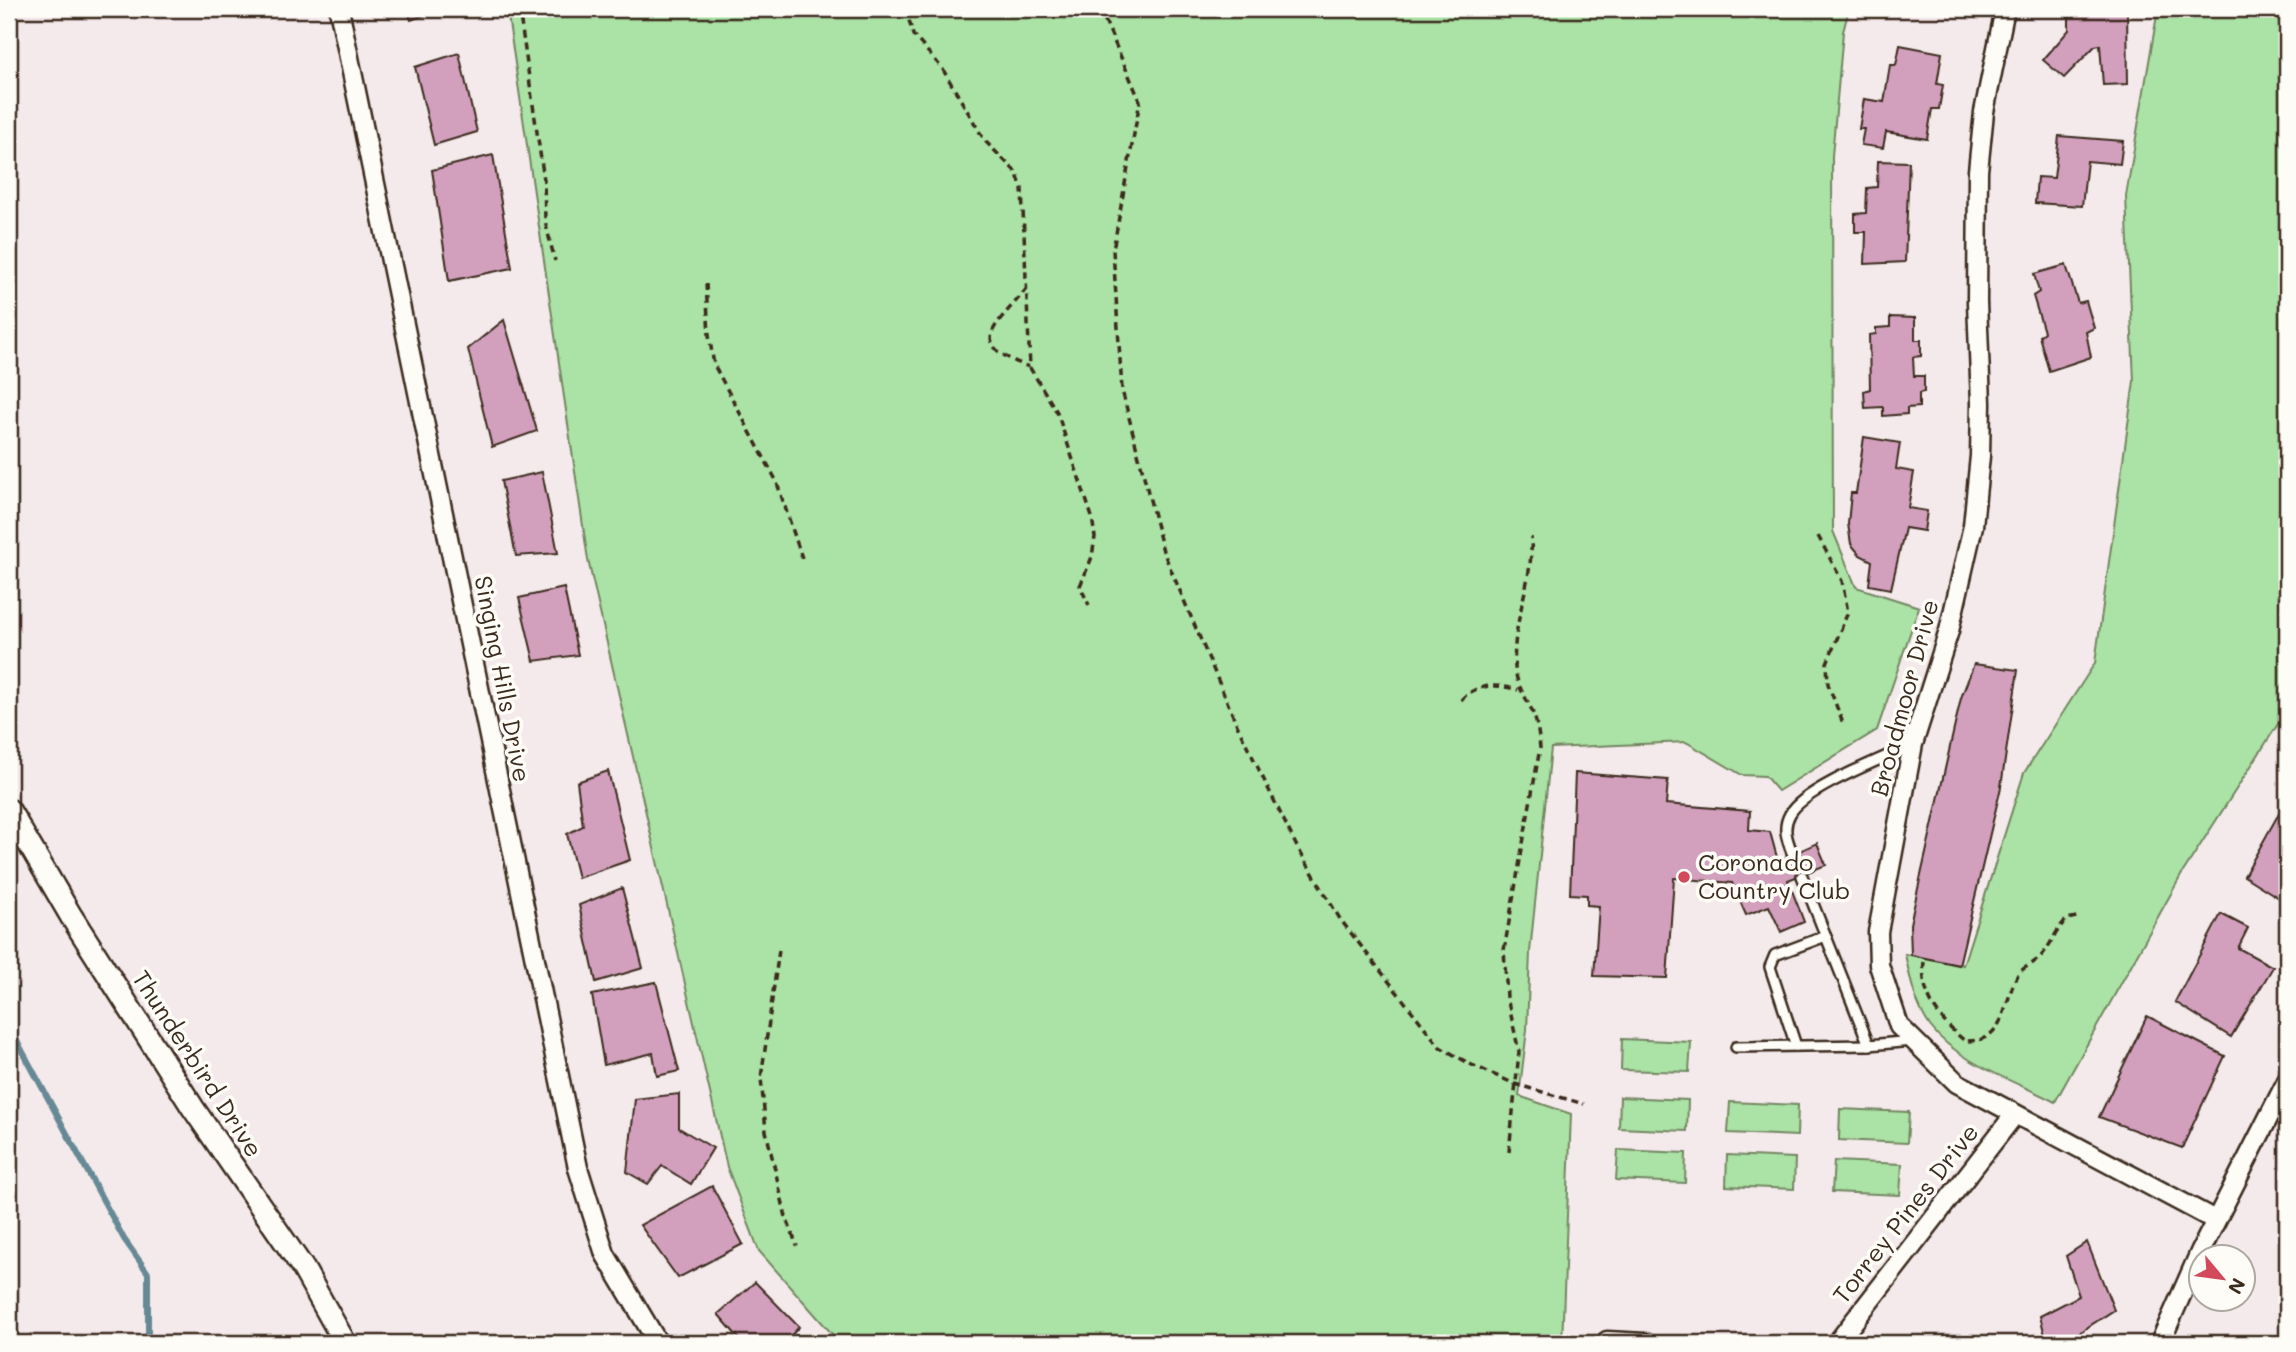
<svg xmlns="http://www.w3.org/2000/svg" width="2296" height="1352" font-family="Mali,sans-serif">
  <rect width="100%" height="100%" fill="#f4eaeb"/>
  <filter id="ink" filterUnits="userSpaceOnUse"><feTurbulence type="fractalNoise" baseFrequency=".0143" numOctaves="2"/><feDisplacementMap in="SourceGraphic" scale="14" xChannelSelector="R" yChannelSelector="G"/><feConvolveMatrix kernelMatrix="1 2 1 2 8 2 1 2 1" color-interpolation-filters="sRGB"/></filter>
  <g filter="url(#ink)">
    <g fill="#abe2a5" stroke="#738662" stroke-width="2">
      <polygon points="507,9 1849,9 1843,32 1832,156 1833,531 1856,587 1919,607 1877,730 1778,791 1765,776 1742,775 1686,742 1551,748 1530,952 1527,1030 1519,1096 1571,1114 1562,1343 840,1343 759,1251 727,1167 588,560"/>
      <path d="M2158,9H2287V710L2183,872L2055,1102C2015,1081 1958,1063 1930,1026C1915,1005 1910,978 1905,954L1963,965L2024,773L2095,663L2134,381L2126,196Z"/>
      <polygon points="1622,1039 1691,1042 1689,1072 1621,1070"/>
      <polygon points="1620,1097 1688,1100 1687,1131 1619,1128"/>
      <polygon points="1730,1102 1798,1105 1797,1136 1728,1133"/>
      <polygon points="1840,1109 1909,1112 1907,1143 1839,1140"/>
      <polygon points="1618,1150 1686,1153 1685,1183 1616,1180"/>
      <polygon points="1727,1155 1795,1158 1794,1189 1726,1186"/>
      <polygon points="1834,1161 1902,1164 1900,1195 1832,1192"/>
    </g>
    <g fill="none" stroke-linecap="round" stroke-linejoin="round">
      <polyline stroke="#668995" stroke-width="6" points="9,1035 17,1041 124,1239 148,1273 148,1343"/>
    </g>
    <g fill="#d2a0bd" stroke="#3b2a1e" stroke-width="2">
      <polygon points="407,9 441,9 411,20"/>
      <polygon points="2069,9 2127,9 2128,84 2103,85 2100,45 2095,46 2064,78 2043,60 2069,30"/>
      <polygon points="1900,45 1942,53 1937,84 1943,85 1939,109 1932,109 1927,139 1886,132 1883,148 1861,145 1864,129 1859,129 1864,99 1884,102 1890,65 1896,65"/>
      <polygon points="459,53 477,132 434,145 415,67"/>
      <polygon points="2059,136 2123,141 2120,164 2087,161 2082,206 2035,203 2037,177 2054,178"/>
      <polygon points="493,155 512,268 449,281 432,170"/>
      <polygon points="1878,161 1909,162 1905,262 1865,264 1866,232 1855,232 1855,214 1866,213 1867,188 1877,187"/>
      <polygon points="2066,265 2078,303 2086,301 2094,328 2086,332 2091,357 2049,371 2039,336 2044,332 2033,296 2039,292 2034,274"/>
      <polygon points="1890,317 1915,318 1915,340 1921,340 1921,356 1913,357 1914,376 1924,376 1924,392 1919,393 1919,407 1907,408 1907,414 1883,416 1883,407 1865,408 1864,391 1870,389 1869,335 1876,334 1876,328 1890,327"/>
      <polygon points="504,320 537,431 492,447 468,349"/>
      <polygon points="1864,437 1900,443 1896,469 1914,472 1908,508 1927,511 1924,531 1905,528 1891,589 1869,585 1872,561 1860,555 1851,544 1848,524 1851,493 1856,493"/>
      <polygon points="542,472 558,553 516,556 501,481"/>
      <polygon points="564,588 578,655 534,661 519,598"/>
      <polygon points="1974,664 2018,670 2001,787 1959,965 1911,955 1910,924 1961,698"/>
      <polygon points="608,771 630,860 578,878 567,834 583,826 577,782"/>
      <polygon points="1575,773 1668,780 1666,804 1750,811 1749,830 1770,832 1778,861 1817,843 1826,865 1788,880 1804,922 1781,932 1769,906 1746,915 1732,883 1674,878 1667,978 1594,976 1599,906 1587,905 1587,895 1570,894"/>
      <polygon points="2287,799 2287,903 2244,876"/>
      <polygon points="622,888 643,968 596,982 579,905"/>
      <polygon points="2221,914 2248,928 2238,948 2273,967 2231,1037 2175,1002"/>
      <polygon points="656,982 679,1071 657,1076 653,1053 604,1065 592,995"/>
      <polygon points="2147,1016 2225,1056 2182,1148 2099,1117"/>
      <polygon points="679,1094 679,1128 713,1148 691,1184 662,1166 648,1184 627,1172 635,1099"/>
      <polygon points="712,1186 743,1244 678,1278 640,1225"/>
      <polygon points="2087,1242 2114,1310 2063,1343 2047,1343 2040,1316 2079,1296 2066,1256"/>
      <polygon points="755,1282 799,1327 784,1343 743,1343 718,1314"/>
    </g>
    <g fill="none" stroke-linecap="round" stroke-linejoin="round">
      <g stroke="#3b2a1e" stroke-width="14">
        <g id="service">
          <path d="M1793,855C1787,840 1782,828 1790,814C1803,789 1884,758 1912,745"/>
          <polyline points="1802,876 1869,1045 1912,1041"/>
          <polyline points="1796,1046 1770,967 1775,955 1826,936"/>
          <polyline points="1736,1047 1869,1045"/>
        </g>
      </g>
      <g stroke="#3b2a1e" stroke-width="23">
        <g id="minor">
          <polyline points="339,9 578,1168 605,1254 658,1343"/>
          <polyline points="2005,9 1984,112 1978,171 1977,302 1981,403 1980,456 1973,526 1949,631 1913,744 1878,932 1879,965 1899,1026 1957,1083 2215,1220"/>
          <polyline points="1607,1341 1645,1343"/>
          <polyline points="1837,1343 2015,1114"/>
          <polyline points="2160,1343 2201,1250 2287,1081"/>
        </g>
      </g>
      <g stroke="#3b2a1e" stroke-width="26">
        <polyline id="tertiary" points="9,810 71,916 193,1108 303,1268 345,1343"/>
      </g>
      <g stroke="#3b2a1e" stroke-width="3.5" stroke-dasharray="7 5" stroke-linecap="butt">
        <polyline points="519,9 544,180 545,221 555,261"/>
        <polyline points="906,9 913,35 942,68 985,141 1016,172 1022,188 1030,368 1057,412 1092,517 1095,537 1092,557 1080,586 1089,605"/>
        <polyline points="1100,9 1140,101 1113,250 1122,390 1163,551 1237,725 1296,845 1340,919 1440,1047 1472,1065 1515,1084 1584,1104"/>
        <polyline points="706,284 709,335 714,365 776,480 802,558"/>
        <path d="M1027,288C996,327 964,343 1029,367"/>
        <polyline points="1818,536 1842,581 1848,612 1827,663 1828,684 1844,726"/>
        <path d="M1461,700C1477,683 1497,684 1518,690"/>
        <polyline points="779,950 761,1078 766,1131 786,1217 797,1246"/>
        <path d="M1924,962C1920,996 1940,1021 1965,1041C2006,1043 2003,1003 2017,976C2022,967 2032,965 2038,959C2050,949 2055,930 2067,919L2081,916"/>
        <path d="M1509,1152L1519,1052L1507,997L1504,950L1540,748C1539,738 1538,726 1534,716C1527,696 1517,690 1515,667C1511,622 1534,581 1531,537"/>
      </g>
      <use href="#service" stroke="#fdfcf7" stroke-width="9"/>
      <use href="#minor" stroke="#fdfcf7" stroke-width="18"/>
      <use href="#tertiary" stroke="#fdfcf7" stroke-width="21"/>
    </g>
  </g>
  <circle fill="#d1495b" stroke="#fdfcf7" stroke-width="2.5" cx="1684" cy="877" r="7"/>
  <g text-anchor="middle" stroke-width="7" stroke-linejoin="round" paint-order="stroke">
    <g font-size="24" fill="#3b2a1e" stroke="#fdfcf7">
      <text transform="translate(502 679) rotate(79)" y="8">Singing Hills Drive</text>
      <text transform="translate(1905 698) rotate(-75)" y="8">Broadmoor Drive</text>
      <text transform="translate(197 1064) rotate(57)" y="8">Thunderbird Drive</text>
      <text transform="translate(1906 1214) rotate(-52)" y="8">Torrey Pines Drive</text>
    </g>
    <g font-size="24" fill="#3b2a1e" stroke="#fdfcf7" text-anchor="start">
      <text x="1698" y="871">Coronado<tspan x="1698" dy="28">Country Club</tspan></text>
    </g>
  </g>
  <rect width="2296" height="1352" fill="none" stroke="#fdfcf7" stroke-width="35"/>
  <rect x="18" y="18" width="2261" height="1317" fill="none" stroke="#3b2a1e" stroke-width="2.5" filter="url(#ink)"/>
  <g transform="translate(2222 1278) rotate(119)"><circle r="33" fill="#fdfcf7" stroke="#afa8a0" stroke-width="2"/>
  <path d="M0-5L12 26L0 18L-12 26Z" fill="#d1495b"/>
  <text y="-10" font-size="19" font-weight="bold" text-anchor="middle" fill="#3b2a1e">N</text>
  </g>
</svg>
